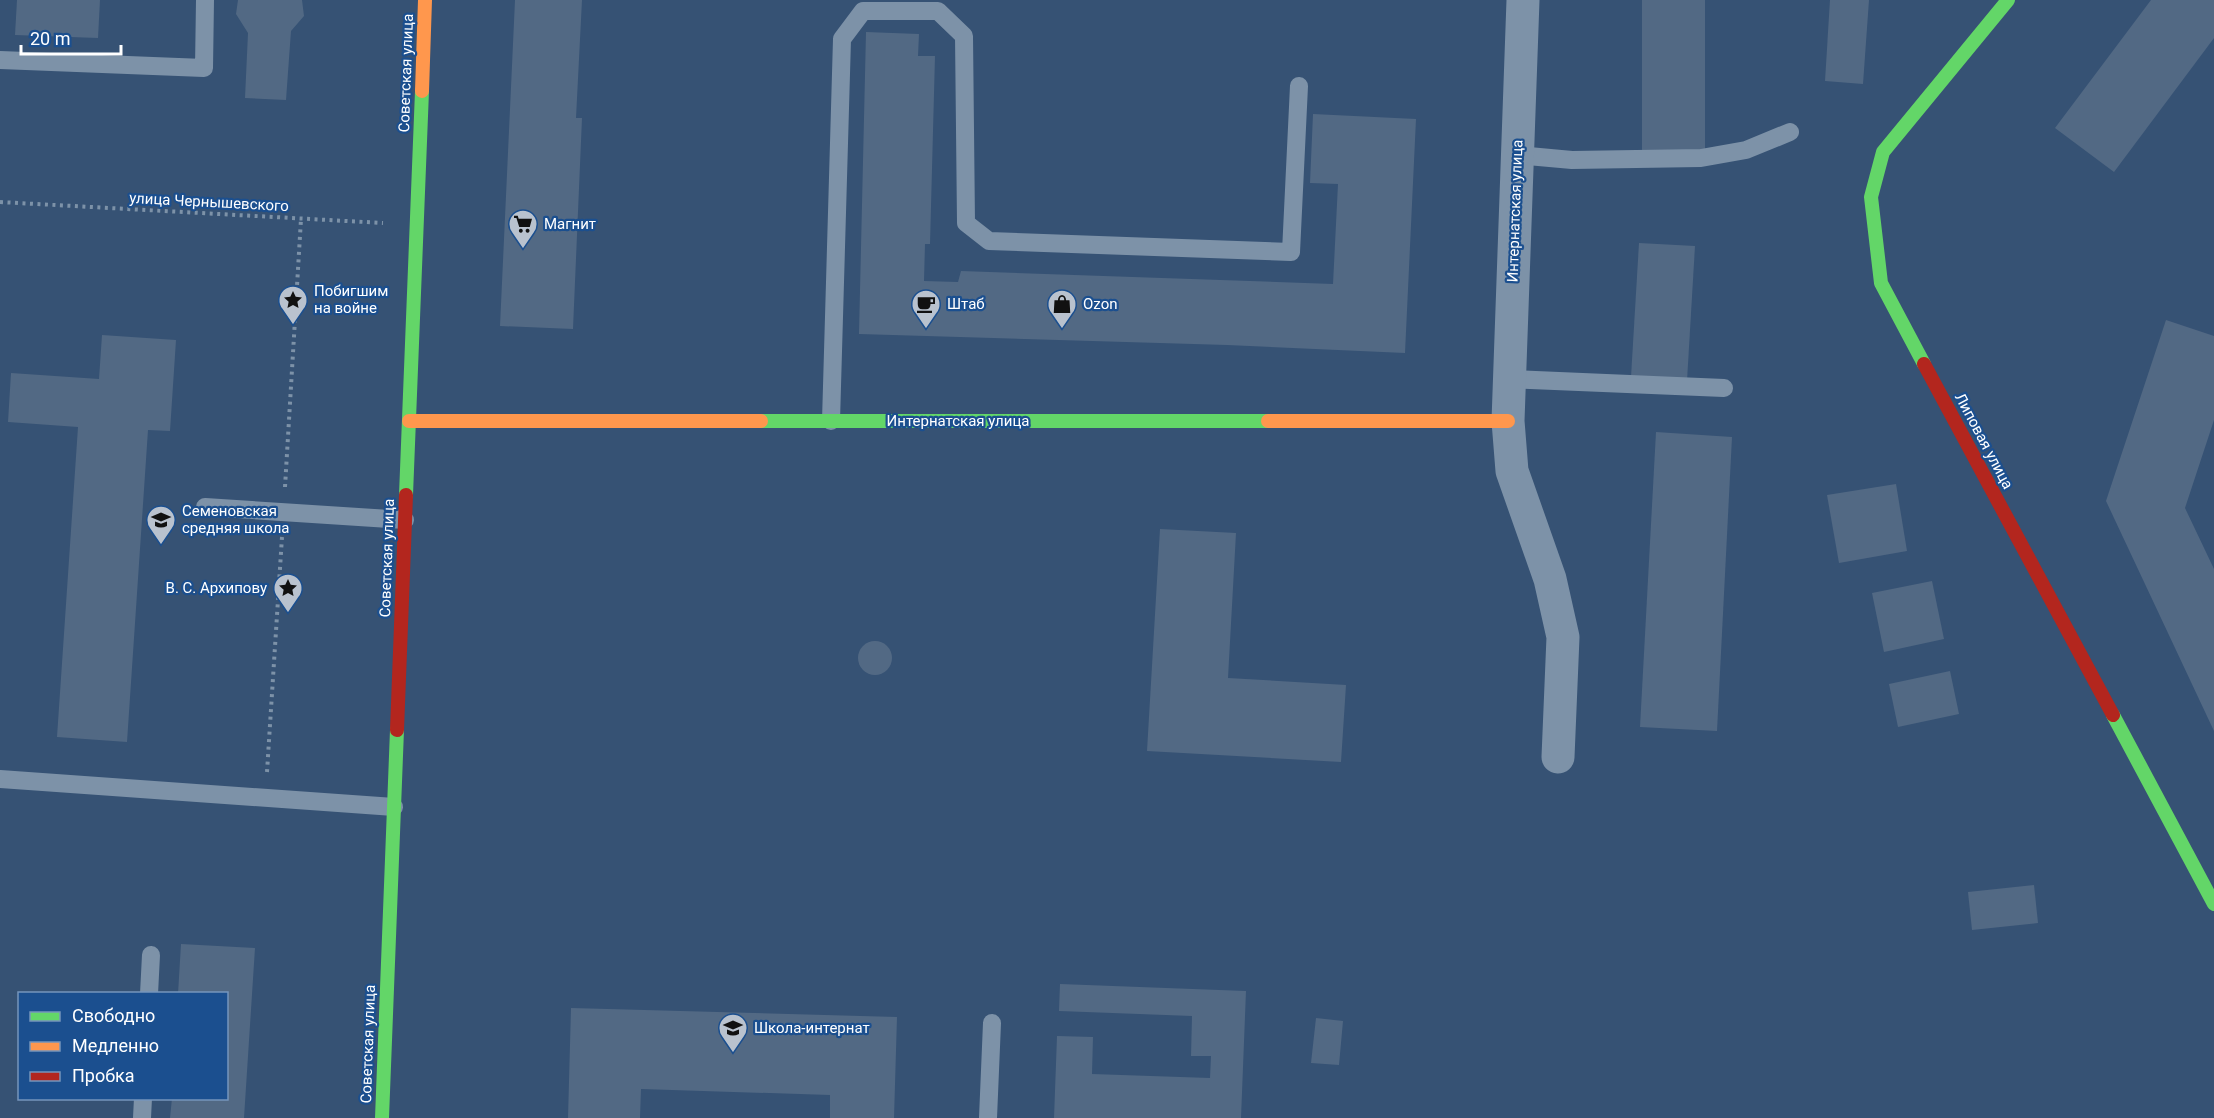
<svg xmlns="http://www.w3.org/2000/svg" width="2214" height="1118" font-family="Roboto,sans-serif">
  <rect width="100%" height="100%" fill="#365274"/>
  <g fill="#526984">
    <polygon points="17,0 100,0 98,38 15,35"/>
    <polygon points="238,0 302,0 304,16 291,31 286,100 245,98 248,33 236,14"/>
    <polygon points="515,0 582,0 576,118 582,118 573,329 500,326"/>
    <rect x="1642" y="0" width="63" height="151"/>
    <polygon points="1830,0 1869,0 1863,84 1825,81"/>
    <polygon points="2151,0 2214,0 2214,38 2114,172 2055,128"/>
    <polygon points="866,32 919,34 918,56 935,56 930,244 925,244 924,281 958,282 961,271 1333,284 1338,184 1310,183 1313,114 1416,119 1405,353 1227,345 859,334"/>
    <polygon points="1639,243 1695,246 1687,381 1631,377"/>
    <polygon points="2166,320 2214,336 2214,420 2185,508 2214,569 2214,731 2106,501"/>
    <polygon points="102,335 176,340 170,431 148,430 127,742 57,737 78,427 8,422 11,373 99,379"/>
    <polygon points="1656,432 1732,437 1717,731 1640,727"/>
    <polygon points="1896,484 1907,551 1839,563 1827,495"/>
    <polygon points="1160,529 1236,533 1228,678 1346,685 1341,762 1147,751"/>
    <polygon points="1932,581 1944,639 1884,652 1872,593"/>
    <circle cx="875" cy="658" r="17"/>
    <polygon points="1950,671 1959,714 1898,727 1889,684"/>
    <polygon points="2034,885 2038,923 1972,930 1968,892"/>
    <polygon points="181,944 255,948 244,1118 170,1118 172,1098 226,1098 226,994 178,994"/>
    <polygon points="1060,984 1246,991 1241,1118 1054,1118 1057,1036 1093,1037 1092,1074 1210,1078 1211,1056 1191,1056 1192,1016 1059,1011"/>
    <polygon points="571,1008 897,1017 894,1118 830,1118 830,1095 641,1089 640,1118 568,1118"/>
    <polygon points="1316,1018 1343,1021 1339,1065 1311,1063"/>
  </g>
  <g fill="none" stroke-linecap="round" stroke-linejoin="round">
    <g stroke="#7d92a8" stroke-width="4" stroke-dasharray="3 4.5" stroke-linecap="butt">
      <polyline points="0,202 383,223"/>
      <polyline points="285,487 301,219"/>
      <polyline points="267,772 282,537"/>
    </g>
    <g stroke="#7d92a8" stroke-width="18">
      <polyline points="0,60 204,68 205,0"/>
      <polyline points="1517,155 1572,160 1701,158 1746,150 1790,132"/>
      <polyline points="1509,379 1724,388"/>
      <polyline points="831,421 842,39 863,11 938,11 964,36 966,223 989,241 1291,252 1299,86"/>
      <polyline points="205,507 405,520"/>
      <polyline points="0,779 394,807"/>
      <polyline points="149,994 151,955"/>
      <polyline points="142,1118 143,1098"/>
      <polyline points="988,1118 992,1023"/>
    </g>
    <polyline stroke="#7d92a8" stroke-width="33" points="1523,0 1508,421 1512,471 1550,579 1563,637 1558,757"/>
    <g stroke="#63d668" stroke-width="14">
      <polyline points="1924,364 1881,283 1871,197 1883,152 2008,0"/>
      <polyline points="761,421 1268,421"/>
      <polyline points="406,495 422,91"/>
      <polyline points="2113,715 2214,904"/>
      <polyline points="382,1118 397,730"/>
    </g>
    <g stroke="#ff974d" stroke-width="14">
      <polyline points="422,91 425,0"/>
      <polyline points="409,421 761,421"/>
      <polyline points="1268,421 1508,421"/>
    </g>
    <g stroke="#b3261e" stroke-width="14">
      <polyline points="1924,364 2113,715"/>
      <polyline points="397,730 406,495"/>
    </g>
  </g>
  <defs>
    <g id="supermarket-pin" transform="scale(1.5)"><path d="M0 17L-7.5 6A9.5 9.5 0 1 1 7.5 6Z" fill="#b9c2ce" stroke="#1b4f8f"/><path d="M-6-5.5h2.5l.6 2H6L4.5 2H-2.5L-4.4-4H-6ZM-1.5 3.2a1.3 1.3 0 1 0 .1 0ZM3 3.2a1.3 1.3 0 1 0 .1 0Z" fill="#111"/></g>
    <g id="sight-pin" transform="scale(1.5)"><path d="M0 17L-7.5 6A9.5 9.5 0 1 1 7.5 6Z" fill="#b9c2ce" stroke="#1b4f8f"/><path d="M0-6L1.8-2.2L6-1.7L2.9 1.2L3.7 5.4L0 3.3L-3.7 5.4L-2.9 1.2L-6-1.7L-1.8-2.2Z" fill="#111"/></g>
    <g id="cafe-pin" transform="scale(1.5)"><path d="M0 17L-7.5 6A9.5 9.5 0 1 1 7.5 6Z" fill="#b9c2ce" stroke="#1b4f8f"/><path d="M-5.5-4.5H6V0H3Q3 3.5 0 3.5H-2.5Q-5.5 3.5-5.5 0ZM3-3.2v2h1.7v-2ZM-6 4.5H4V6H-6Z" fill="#111"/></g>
    <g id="shop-pin" transform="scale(1.5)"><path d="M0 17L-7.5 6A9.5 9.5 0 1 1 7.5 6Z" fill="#b9c2ce" stroke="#1b4f8f"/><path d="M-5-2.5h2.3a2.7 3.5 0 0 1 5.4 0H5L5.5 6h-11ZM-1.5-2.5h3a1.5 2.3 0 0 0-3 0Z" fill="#111"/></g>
    <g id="school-pin" transform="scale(1.5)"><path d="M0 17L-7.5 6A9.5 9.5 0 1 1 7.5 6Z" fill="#b9c2ce" stroke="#1b4f8f"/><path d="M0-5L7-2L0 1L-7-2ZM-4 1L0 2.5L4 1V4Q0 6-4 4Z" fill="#111"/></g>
  </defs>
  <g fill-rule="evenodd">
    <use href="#supermarket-pin" x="523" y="224"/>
    <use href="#sight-pin" x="293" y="300"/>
    <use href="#cafe-pin" x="926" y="304"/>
    <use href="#shop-pin" x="1062" y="304"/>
    <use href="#school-pin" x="161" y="520"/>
    <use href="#sight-pin" x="288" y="588"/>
    <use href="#school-pin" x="733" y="1028"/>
  </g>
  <g text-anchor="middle" stroke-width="4.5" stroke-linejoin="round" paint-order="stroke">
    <g font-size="15" fill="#fff" stroke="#1b4f8f">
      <text transform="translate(406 73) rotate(-88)" y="5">Советская улица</text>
      <text transform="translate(209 202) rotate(3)" y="5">улица Чернышевского</text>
      <text transform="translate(1515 211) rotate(-88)" y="5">Интернатская улица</text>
      <text x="958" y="426">Интернатская улица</text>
      <text transform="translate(1984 441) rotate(62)" y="5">Липовая улица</text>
      <text transform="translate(387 558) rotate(-88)" y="5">Советская улица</text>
      <text transform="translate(368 1044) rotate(-88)" y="5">Советская улица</text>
    </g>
    <g font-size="15" fill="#fff" stroke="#1b4f8f" text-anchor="start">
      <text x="544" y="229">Магнит</text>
      <text x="314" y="296">Побигшим<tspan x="314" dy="17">на войне</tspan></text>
      <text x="947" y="309">Штаб</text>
      <text x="1083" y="309">Ozon</text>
      <text x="182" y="516">Семеновская<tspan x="182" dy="17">средняя школа</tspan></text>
      <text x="267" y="593" text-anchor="end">В. С. Архипову</text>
      <text x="754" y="1033">Школа-интернат</text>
    </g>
  </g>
  <rect x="18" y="992" width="210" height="108" fill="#1b4f8f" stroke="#7695bc" stroke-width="1.5"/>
  <rect x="30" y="1012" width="30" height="9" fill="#63d668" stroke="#7695bc" stroke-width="1.5"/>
  <text x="72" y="1022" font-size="18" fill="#ffffff">Свободно</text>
  <rect x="30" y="1042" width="30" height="9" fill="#ff974d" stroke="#7695bc" stroke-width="1.5"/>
  <text x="72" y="1052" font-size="18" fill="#ffffff">Медленно</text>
  <rect x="30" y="1072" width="30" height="9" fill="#b3261e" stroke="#7695bc" stroke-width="1.5"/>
  <text x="72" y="1082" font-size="18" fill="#ffffff">Пробка</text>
  <path d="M21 45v9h100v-9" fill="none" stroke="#ffffff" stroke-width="3"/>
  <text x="30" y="45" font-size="18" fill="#ffffff" stroke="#1b4f8f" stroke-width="4.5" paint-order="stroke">20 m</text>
</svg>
